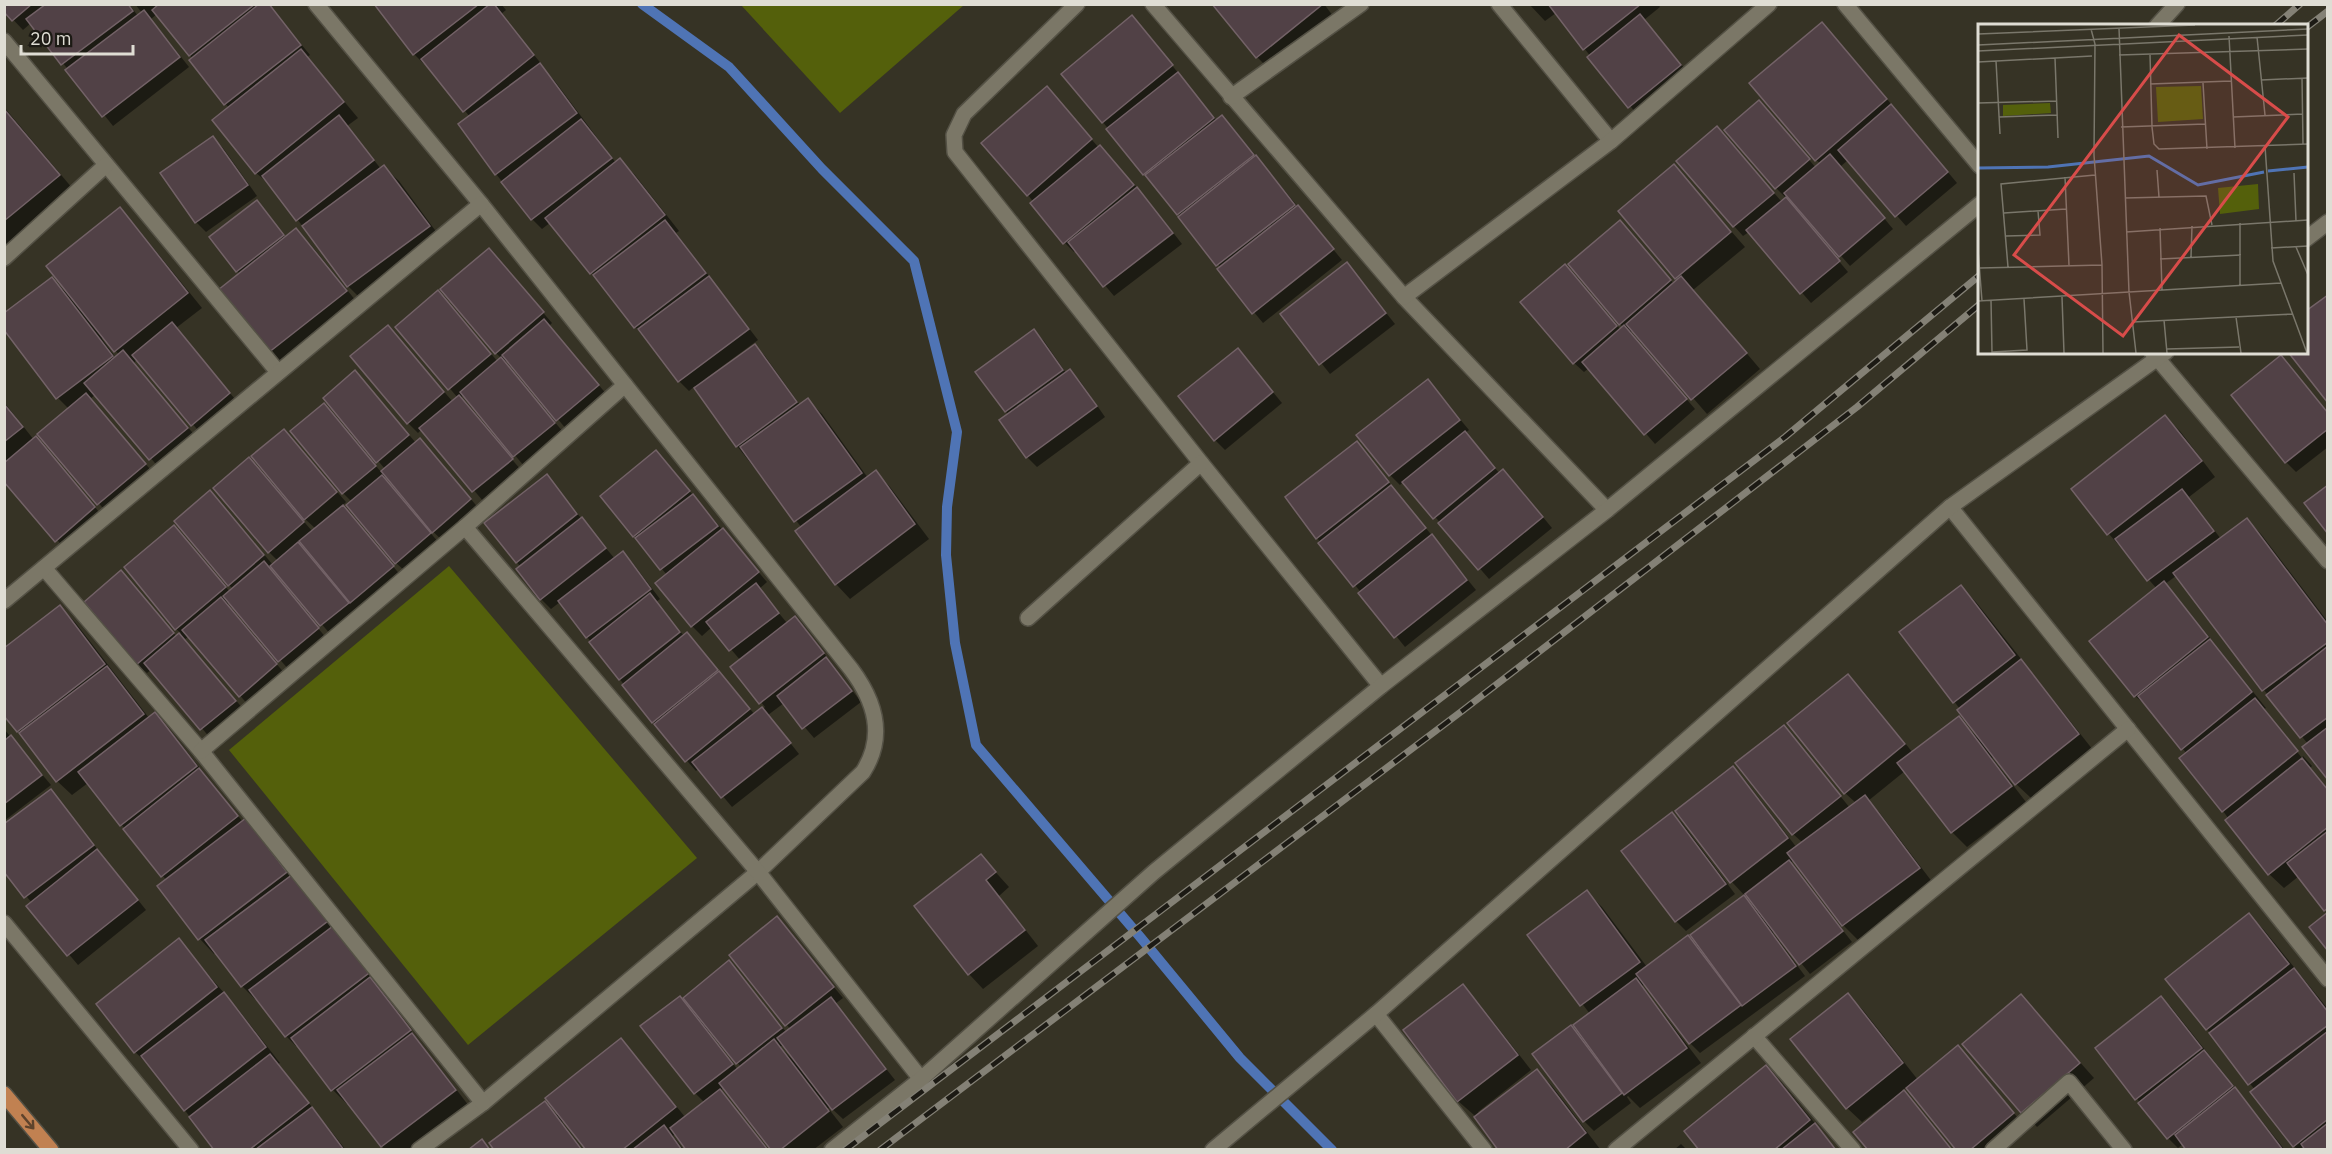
<svg xmlns="http://www.w3.org/2000/svg" width="2332" height="1154" font-family="'IBM Plex Sans',sans-serif">
  <rect width="100%" height="100%" fill="#363325"/>
  <g fill="#54600b">
    <polygon points="741,5 964,5 840,113"/>
    <polygon points="449,566 697,858 468,1045 229,750"/>
  </g>
  <g fill="#0007" fill-rule="evenodd">
    <polygon points="4,4 129,4 138,16 142,13 135,4 268,4 310,55 307,57 358,118 347,126 381,169 384,167 399,181 443,241 363,301 348,286 272,186 256,173 229,108 191,61 193,59 157,14 151,19 189,67 113,126 31,23 23,30 4,10"/>
    <polygon points="376,4 501,4 506,10 501,14 543,66 541,67 554,80 616,163 620,160 635,175 679,231 676,233 758,340 705,379 707,381 755,346 765,356 800,405 807,399 822,414 868,478 876,472 890,487 929,539 850,599 836,584 802,528 737,446 695,386 689,391 679,381 551,222 542,229 532,219 496,174 470,117 430,68 429,69 414,54"/>
    <polygon points="1214,4 1324,4 1336,20 1272,72 1257,57"/>
    <polygon points="1529,4 1658,4 1660,7 1644,20 1690,75 1639,117 1556,13 1545,21"/>
    <polygon points="1821,24 1836,38 1957,183 1906,226 1848,160 1841,166 1893,229 1850,266 1788,196 1786,198 1776,188 1769,112 1816,168 1821,164 1816,160"/>
    <polygon points="1141,27 1217,121 1222,117 1232,127 1342,260 1263,323 1219,270 1221,268 1154,184 1063,74"/>
    <polygon points="1056,98 1099,148 1110,157 1147,199 1182,244 1114,296 1076,251 1074,252 1065,243 1028,195"/>
    <polygon points="4,107 78,195 4,256"/>
    <polygon points="1717,128 1782,202 1795,209 1848,272 1811,303 1749,232 1743,236 1734,226"/>
    <polygon points="213,138 223,148 257,196 206,232 196,222"/>
    <polygon points="1674,166 1745,247 1693,290 1760,369 1707,414 1634,330 1630,333 1695,409 1655,444 1589,368 1584,372 1574,363 1565,266 1621,330 1624,328 1620,324 1620,222 1674,284 1679,280 1620,211"/>
    <polygon points="256,202 286,238 296,230 311,245 360,306 284,366 269,352 240,274 237,271"/>
    <path d="M120,209L134,224L202,308L176,328L239,404L202,435L137,359L134,363L197,438L160,469L96,394L90,399L155,475L108,514L39,434L69,409L58,398L52,279L66,292L67,291ZM104,337L120,356L116,358L102,339Z"/>
    <polygon points="489,250 552,323 549,326 608,396 567,430 508,360 505,363 564,433 524,466 464,395 460,398 521,470 483,501 422,429 418,433 408,423 388,327 453,402 458,398 397,327 448,302 498,362 502,359 496,353"/>
    <polygon points="1347,264 1395,324 1330,374 1282,314"/>
    <polygon points="1034,331 1044,341 1066,373 1070,371 1080,381 1105,417 1037,467 1027,457 1006,411"/>
    <polygon points="1238,350 1282,403 1225,450 1215,440"/>
    <polygon points="2281,357 2328,413 2328,447 2296,472 2286,462"/>
    <path d="M355,372L416,443L420,440L430,450L480,510L443,541L429,528L427,529L440,544L406,572L396,563L352,502L343,493L334,415L381,472L385,469L325,398ZM386,475L403,495L401,497L383,478Z"/>
    <polygon points="1428,381 1469,430 1465,433 1500,474 1513,481 1552,528 1489,579 1404,481 1400,485 1390,475"/>
    <polygon points="4,402 34,440 46,448 104,518 66,550 4,480"/>
    <polygon points="2165,417 2180,431 2215,477 2189,497 2221,539 2247,520 2261,534 2328,622 2328,778 2308,744 2264,690 2176,576 2165,584 2178,598 2266,708 2264,709 2268,713 2266,713 2302,758 2303,756 2312,766 2310,768 2328,789 2328,912 2299,876 2284,888 2269,874 2223,811 2187,754 2151,710 2135,696 2157,589 2109,534 2073,489"/>
    <path d="M284,431L346,502L342,506L402,577L331,635L272,566L269,569L327,639L289,670L230,602L226,605L286,675L249,706L189,636L184,640L245,711L211,739L152,669L147,673L137,664L121,572L177,637L181,633L176,629L174,527L230,592L233,589L229,585L220,502L273,565L278,561L269,552L249,459L313,532L316,529L305,519ZM302,542L312,555L310,556L299,545Z"/>
    <polygon points="1357,443 1476,590 1405,647 1317,538"/>
    <polygon points="656,452 767,582 759,589 787,623 795,618 805,628 861,702 814,738 784,703 768,715 799,754 732,807 699,768 696,771 653,722 560,602 551,609 541,599 517,562 546,476 615,559 623,553 632,562 660,599 656,602 684,636 687,634 697,644 755,715 765,707 732,667 741,661 712,627 702,636 692,626 667,575 634,536"/>
    <path d="M1961,587L1976,602L2093,750L2031,798L2016,784L1995,756L1992,758L2026,802L1967,847L1952,832L1905,771L1868,801L1879,812L1933,883L1858,940L1843,925L1794,860L1790,863L1852,942L1810,974L1775,931L1773,933L1805,976L1700,1053L1690,1043L1645,984L1642,986L1701,1063L1640,1108L1628,1096L1627,1097L1631,1103L1594,1131L1584,1121L1534,1055L1571,1027L1581,1037L1590,1014L1530,935L1587,892L1602,907L1647,967L1688,937L1696,944L1692,936L1745,896L1732,882L1677,811L1733,768L1747,783L1797,848L1803,843L1793,834L1784,727L1850,808L1856,803L1845,793L1848,676L1863,691L1913,753L1958,718L1977,737L1979,736L1960,709L1901,633ZM1748,895L1759,910L1758,911L1745,898Z"/>
    <polygon points="60,607 75,622 149,718 155,714 169,729 243,822 246,820 307,891 377,983 376,985 469,1106 412,1150 385,1150 382,1146 349,1103 347,1104 333,1090 298,1044 296,1046 286,1036 258,999 256,1000 242,986 216,952 214,954 200,939 159,887 167,881 88,783 72,795 57,781 18,731"/>
    <polygon points="4,729 51,785 4,821"/>
    <polygon points="51,791 146,910 78,965 28,906 32,903 4,869"/>
    <polygon points="1672,814 1682,823 1735,894 1686,931 1676,921"/>
    <polygon points="981,856 1009,887 999,896 1038,946 983,989 969,974"/>
    <polygon points="2249,915 2264,930 2328,1009 2328,1150 2298,1150 2294,1146 2255,1090 2207,1029"/>
    <path d="M777,918L843,998L835,1004L895,1080L843,1119L830,1107L828,1108L843,1127L813,1150H773L724,1087L720,1091L768,1150H688L676,1133L673,1136L684,1150H588L564,1121L562,1122L583,1150H496L545,1103L557,1115L621,1040L635,1055L685,1117L705,1103L695,1093L680,998L691,1009L729,962L787,1033L791,1030L731,955ZM711,1031L741,1067L738,1070L709,1033ZM784,1044L796,1060L794,1061L780,1047Z"/>
    <polygon points="178,940 238,1009 280,1063 278,1064 346,1150 216,1150 150,1066 135,1052"/>
    <polygon points="1463,986 1477,1001 1531,1070 1478,1112 1480,1114 1537,1071 1552,1086 1600,1149 1500,1150 1474,1115 1458,1101 1405,1031"/>
    <polygon points="1848,995 1863,1010 1918,1080 1958,1047 2023,1124 1991,1150 1958,1150 1907,1087 1902,1090 1952,1150 1869,1150 1886,1107 1884,1105 1862,1122 1847,1108"/>
    <polygon points="2021,996 2094,1078 2037,1127 1964,1044"/>
    <polygon points="2161,998 2171,1007 2285,1150 2188,1150 2183,1144 2178,1148 2168,1138 2097,1048"/>
    <polygon points="1766,1067 1781,1082 1837,1150 1701,1150"/>
    <polygon points="1681,1144 1687,1150 1674,1150"/>
  </g>
  <g fill="none" stroke-linecap="round" stroke-linejoin="round">
    <polyline stroke="#4f74b5" stroke-width="10" points="642,4 729,67 822,169 914,261 957,432 947,507 946,555 955,643 976,745 1141,938 1240,1058 1332,1150"/>
  </g>
  <g fill="#514146" stroke="#736267" stroke-width="1.5">
    <polygon points="4,4 32,4 12,21 4,12"/>
    <polygon points="46,4 128,4 133,11 61,65 26,19"/>
    <polygon points="159,4 255,4 189,56 152,10"/>
    <polygon points="259,4 269,4 301,45 224,105 189,60"/>
    <polygon points="374,4 479,4 413,55"/>
    <polygon points="490,4 494,4 534,55 463,112 421,59"/>
    <polygon points="1212,4 1323,4 1256,58"/>
    <polygon points="1548,4 1641,4 1583,50"/>
    <polygon points="144,10 180,57 102,117 65,70"/>
    <polygon points="1640,14 1681,65 1628,108 1587,57"/>
    <polygon points="1132,15 1173,65 1102,123 1061,74"/>
    <polygon points="1822,22 1887,99 1815,161 1749,83"/>
    <polygon points="301,49 344,102 255,174 212,120"/>
    <polygon points="540,63 577,113 495,175 458,124"/>
    <polygon points="1178,72 1214,118 1143,175 1106,129"/>
    <polygon points="1047,86 1092,139 1027,196 981,143"/>
    <polygon points="1759,100 1810,159 1775,189 1724,130"/>
    <polygon points="1891,104 1948,172 1895,217 1838,150"/>
    <polygon points="4,109 60,175 4,221"/>
    <polygon points="339,115 374,160 296,221 262,176"/>
    <polygon points="1222,115 1254,155 1177,215 1145,175"/>
    <polygon points="581,119 612,158 531,220 501,182"/>
    <polygon points="1717,126 1774,193 1733,227 1676,161"/>
    <polygon points="213,136 248,185 195,223 160,173"/>
    <polygon points="1100,145 1134,185 1063,244 1030,203"/>
    <polygon points="1830,154 1885,218 1839,257 1784,193"/>
    <polygon points="1256,155 1295,205 1216,266 1178,217"/>
    <polygon points="620,158 665,215 590,274 545,218"/>
    <polygon points="1674,164 1731,232 1675,279 1618,211"/>
    <polygon points="384,165 430,226 347,287 302,226"/>
    <polygon points="1137,187 1173,233 1103,287 1068,242"/>
    <polygon points="1786,197 1840,261 1800,294 1746,230"/>
    <polygon points="257,200 284,235 236,272 209,237"/>
    <polygon points="1298,205 1334,249 1252,314 1217,269"/>
    <polygon points="120,207 188,293 114,352 46,266"/>
    <polygon points="665,220 706,273 634,328 593,275"/>
    <polygon points="1620,220 1671,280 1619,325 1568,264"/>
    <polygon points="296,228 347,291 268,353 218,290"/>
    <polygon points="489,248 544,312 495,354 440,289"/>
    <polygon points="1347,262 1386,313 1319,365 1280,314"/>
    <polygon points="1565,264 1617,326 1573,364 1520,302"/>
    <polygon points="709,276 749,329 678,382 638,329"/>
    <polygon points="1681,276 1747,353 1691,400 1626,324"/>
    <polygon points="52,277 113,356 56,399 4,330 4,313"/>
    <polygon points="438,290 491,354 448,390 395,327"/>
    <polygon points="2328,295 2328,403 2288,352 2306,352 2306,311"/>
    <polygon points="544,319 599,385 556,421 502,355"/>
    <polygon points="172,322 230,393 191,426 132,355"/>
    <polygon points="388,325 444,392 407,424 350,356"/>
    <polygon points="1624,325 1687,399 1644,435 1582,362"/>
    <polygon points="1034,329 1063,370 1005,412 975,372"/>
    <polygon points="755,344 797,402 736,447 694,388"/>
    <polygon points="1238,348 1273,392 1214,441 1178,396"/>
    <polygon points="123,350 188,428 149,460 84,383"/>
    <polygon points="2281,355 2328,413 2328,429 2285,463 2231,395"/>
    <polygon points="501,357 555,423 513,457 460,392"/>
    <polygon points="1070,369 1097,406 1026,458 999,420"/>
    <polygon points="355,370 409,435 376,463 323,398"/>
    <polygon points="1428,379 1460,420 1389,476 1356,435"/>
    <polygon points="86,393 146,464 97,505 37,434"/>
    <polygon points="459,395 513,459 472,492 419,428"/>
    <polygon points="808,398 862,473 794,522 740,447"/>
    <polygon points="324,403 376,466 342,494 290,431"/>
    <polygon points="4,404 23,427 4,442"/>
    <polygon points="2165,415 2202,461 2107,535 2071,489"/>
    <polygon points="284,429 337,492 304,520 251,456"/>
    <polygon points="1465,431 1495,468 1433,519 1402,482"/>
    <polygon points="36,436 95,507 55,542 4,482 4,463"/>
    <polygon points="420,438 471,499 432,533 381,471"/>
    <polygon points="1357,441 1389,482 1316,539 1285,497"/>
    <polygon points="656,450 690,491 633,537 600,496"/>
    <polygon points="249,457 304,522 268,553 213,488"/>
    <polygon points="1503,469 1543,517 1478,570 1438,523"/>
    <polygon points="876,470 915,524 835,585 795,531"/>
    <polygon points="547,474 577,514 516,563 484,523"/>
    <polygon points="382,475 431,533 395,564 346,505"/>
    <polygon points="1391,485 1426,528 1353,587 1318,543"/>
    <polygon points="2328,485 2328,534 2304,503"/>
    <polygon points="2182,489 2214,531 2147,581 2115,539"/>
    <polygon points="210,490 264,555 228,586 174,521"/>
    <polygon points="693,494 718,526 660,570 635,538"/>
    <polygon points="343,505 394,566 350,603 299,541"/>
    <polygon points="582,517 606,548 540,600 516,569"/>
    <polygon points="2247,518 2328,625 2328,642 2262,691 2173,573"/>
    <polygon points="174,525 226,587 175,630 124,567"/>
    <polygon points="723,528 759,572 691,627 655,583"/>
    <polygon points="1432,534 1467,580 1394,638 1358,593"/>
    <polygon points="298,542 349,603 320,626 270,566"/>
    <polygon points="623,551 651,589 586,638 558,601"/>
    <polygon points="264,561 319,628 278,662 223,596"/>
    <polygon points="121,570 174,633 136,665 84,602"/>
    <polygon points="2164,581 2208,637 2134,697 2089,641"/>
    <polygon points="756,583 779,613 729,651 706,622"/>
    <polygon points="1961,585 2015,655 1953,703 1899,632"/>
    <polygon points="650,593 680,632 619,680 589,642"/>
    <polygon points="221,597 277,664 239,697 182,630"/>
    <polygon points="60,605 105,664 17,732 4,716 4,648"/>
    <polygon points="795,616 824,653 759,704 730,667"/>
    <polygon points="687,632 718,670 652,723 622,685"/>
    <polygon points="179,633 236,701 200,730 144,663"/>
    <polygon points="2210,639 2252,692 2181,750 2138,696"/>
    <polygon points="2328,646 2328,717 2300,738 2266,695"/>
    <polygon points="826,657 852,691 802,729 777,696"/>
    <polygon points="2021,659 2079,734 2015,785 1957,710"/>
    <polygon points="107,666 144,714 56,782 19,733"/>
    <polygon points="719,671 750,709 685,762 654,724"/>
    <polygon points="1848,674 1905,744 1844,794 1787,723"/>
    <polygon points="2255,698 2298,751 2222,812 2179,758"/>
    <polygon points="762,707 791,743 721,798 692,762"/>
    <polygon points="155,712 197,766 120,826 78,772"/>
    <polygon points="1959,716 2012,786 1951,833 1897,763"/>
    <polygon points="1784,725 1841,796 1792,835 1735,763"/>
    <polygon points="2328,727 2328,780 2302,747"/>
    <polygon points="11,735 42,775 4,804 4,741"/>
    <polygon points="2302,758 2328,790 2328,827 2268,875 2225,820"/>
    <polygon points="1733,766 1788,838 1730,883 1675,811"/>
    <polygon points="199,768 238,816 161,877 123,829"/>
    <polygon points="51,789 94,845 24,898 4,872 4,824"/>
    <polygon points="1865,795 1920,868 1842,926 1787,853"/>
    <polygon points="1672,812 1726,884 1675,922 1621,851"/>
    <polygon points="246,818 287,872 198,940 157,886"/>
    <polygon points="2328,831 2328,908 2324,911 2287,863"/>
    <polygon points="97,849 138,900 67,956 26,906"/>
    <polygon points="981,854 996,872 986,880 1025,930 968,975 914,906"/>
    <polygon points="1789,860 1843,931 1799,965 1745,894"/>
    <polygon points="293,874 328,921 241,987 205,940"/>
    <polygon points="1587,890 1640,962 1580,1006 1527,935"/>
    <polygon points="1744,895 1796,966 1742,1006 1690,935"/>
    <polygon points="2328,912 2328,951 2309,927"/>
    <polygon points="2249,913 2289,964 2206,1030 2165,979"/>
    <polygon points="777,916 834,987 785,1026 729,955"/>
    <polygon points="333,926 369,973 285,1037 249,990"/>
    <polygon points="1688,935 1741,1005 1689,1044 1636,974"/>
    <polygon points="179,938 217,987 134,1053 96,1004"/>
    <polygon points="729,960 782,1028 736,1064 683,998"/>
    <polygon points="2294,968 2328,1012 2328,1025 2248,1085 2209,1033"/>
    <polygon points="370,977 411,1030 331,1091 291,1038"/>
    <polygon points="1636,978 1687,1048 1624,1095 1573,1025"/>
    <polygon points="1463,984 1518,1055 1457,1102 1403,1030"/>
    <polygon points="224,992 266,1047 184,1111 141,1056"/>
    <polygon points="1848,993 1903,1063 1846,1109 1790,1039"/>
    <polygon points="2021,994 2080,1063 2021,1113 1962,1044"/>
    <polygon points="680,996 733,1064 694,1094 640,1026"/>
    <polygon points="2161,996 2202,1048 2135,1100 2095,1048"/>
    <polygon points="831,997 886,1069 832,1110 777,1038"/>
    <polygon points="1571,1025 1622,1093 1583,1122 1532,1054"/>
    <polygon points="2328,1031 2328,1119 2293,1147 2250,1092"/>
    <polygon points="412,1033 456,1090 381,1147 337,1090"/>
    <polygon points="621,1038 676,1107 622,1150 586,1150 545,1098"/>
    <polygon points="774,1039 829,1111 780,1150 771,1150 719,1083"/>
    <polygon points="1958,1045 2014,1113 1970,1150 1956,1150 1906,1088"/>
    <polygon points="2204,1050 2233,1086 2167,1139 2138,1103"/>
    <polygon points="270,1054 309,1103 249,1150 214,1150 189,1117"/>
    <polygon points="1766,1065 1810,1120 1774,1150 1699,1150 1684,1131"/>
    <polygon points="1537,1069 1586,1133 1565,1150 1498,1150 1474,1117"/>
    <polygon points="2235,1087 2283,1150 2186,1150 2175,1135"/>
    <polygon points="720,1089 768,1150 686,1150 670,1128"/>
    <polygon points="1904,1090 1952,1150 1868,1150 1853,1132"/>
    <polygon points="545,1101 582,1150 494,1150 489,1143"/>
    <polygon points="312,1107 344,1150 255,1150"/>
    <polygon points="1815,1123 1836,1150 1781,1150"/>
    <polygon points="2328,1123 2328,1150 2305,1150 2301,1144"/>
    <polygon points="664,1125 682,1150 632,1150"/>
    <polygon points="482,1139 490,1150 468,1150"/>
  </g>
  <g fill="none" stroke-linecap="round" stroke-linejoin="round">
    <g stroke="#545145" stroke-width="18">
      <g id="minor">
        <path d="M316,4L481,204L851,669C875,701 886,736 863,772L758,872L483,1103L419,1150"/>
        <polyline points="1077,4 964,114 954,135 955,152 1201,463 1381,686"/>
        <polyline points="1153,4 1404,297 1607,510"/>
        <polyline points="1499,4 1611,141"/>
        <polyline points="1845,4 1980,166"/>
        <polyline points="2157,26 2177,4"/>
        <polyline points="4,41 278,372"/>
        <polyline points="1231,97 1361,4"/>
        <polyline points="2306,239 2328,222"/>
        <polyline points="4,258 106,165"/>
        <polyline points="1404,297 1611,141 1769,4"/>
        <polyline points="2152,352 2328,561"/>
        <polyline points="1950,507 2328,979"/>
        <polyline points="465,527 758,872 921,1079"/>
        <polyline points="44,568 201,751 483,1103"/>
        <polyline points="4,601 481,204"/>
        <polyline points="1028,618 1201,463"/>
        <polyline points="201,751 465,527 625,385"/>
        <polyline points="4,923 191,1150"/>
        <polyline points="1376,1014 1484,1150"/>
        <polyline points="1754,1036 1853,1150"/>
        <polyline points="832,1150 921,1079 1154,872 1381,686 1607,510 1980,204"/>
        <polyline points="1213,1150 1376,1014 1950,507 2166,352"/>
        <polyline points="1616,1150 2128,729"/>
        <polyline points="1993,1150 2069,1082 2124,1150"/>
      </g>
    </g>
    <g stroke="#545145" stroke-width="18">
      <polyline id="major" points="4,1094 51,1150"/>
    </g>
    <use href="#minor" stroke="#7b7767" stroke-width="15"/>
    <use href="#major" stroke="#c18151" stroke-width="15"/>
    <g stroke="#848176" stroke-width="7">
      <g id="rail">
        <polyline points="2275,26 2300,4"/>
        <polyline points="2306,28 2328,11"/>
        <polyline points="845,1150 1785,437 1980,275"/>
        <polyline points="880,1150 1462,711 1857,407 1980,304"/>
      </g>
    </g>
    <use href="#rail" stroke="#1c1a14" stroke-width="4.5" stroke-dasharray="14" stroke-linecap="butt"/>
  </g>
  <defs><path id="oneway-shaft" d="M-6 0H5M1.5-3L5.5 0L1.5 3" fill="none" stroke-width="1.6" stroke-linecap="round" stroke-linejoin="round" transform="scale(1.5)"/></defs>
  <use stroke="#5e432c" href="#oneway-shaft" transform="translate(28 1122) rotate(50)"/>
  <g transform="translate(1978 24)">
    <rect width="330" height="330" fill="#363325"/>
    <path d="M223,62L225,95L180,98L178,63ZM72,79L73,89L25,92V81ZM280,160L281,185L242,190L240,164Z" fill="#54600b"/>
    <path fill="none" stroke="#4f74b5" stroke-width="3" d="M0,144L70,143L171,132L220,161L286,148M290,147L330,143"/>
    <path fill="none" stroke="#7a776b" stroke-width="1.5" d="M141,4L151,268L158,329M113,5L117,20L116,131L124,241L125,329M0,10L217,1M251,12L257,124M279,13L287,91M0,21L330,5M0,27L330,11M172,30L174,103L176,120L181,125L330,120M141,31L330,25M77,34L80,114M18,37L22,110M0,38L114,32M324,54L325,120M283,56L330,54M225,59L229,125M172,60L253,57M0,79L79,77M21,93L79,91M255,93L325,90M143,103L227,100M287,122L295,237L329,329M179,146L181,173M316,149L318,197M87,153L91,241M147,174L228,172L234,201M26,189L88,185M182,204L184,266M148,208L330,196M28,212L62,211L60,187M318,223L330,251M293,224L330,222M0,226L4,277M213,233L214,202M182,235L263,231M30,243L23,160L117,151M2,244L124,241M262,261V199M84,273L86,329M13,276L14,328L49,326L46,275M0,277L303,259M258,293L263,329M186,296L189,329M155,298L315,290M189,325L261,323"/>
    <path fill="#d84c4a" fill-opacity="0.15" stroke="#d84c4a" stroke-width="3" d="M201,11L310,93L145,312L36,231Z"/>
    <rect width="330" height="330" fill="none" stroke="#dfddd4" stroke-width="3"/>
  </g>
  <rect width="2332" height="1154" fill="none" stroke="#dfddd4" stroke-width="12"/>
  <path d="M21 45v9h112v-9" fill="none" stroke="#dfddd4" stroke-width="3"/>
  <text x="30" y="45" font-size="18" fill="#dfddd4" stroke="#1c1a14" stroke-width="4.5" paint-order="stroke">20 m</text>
</svg>
